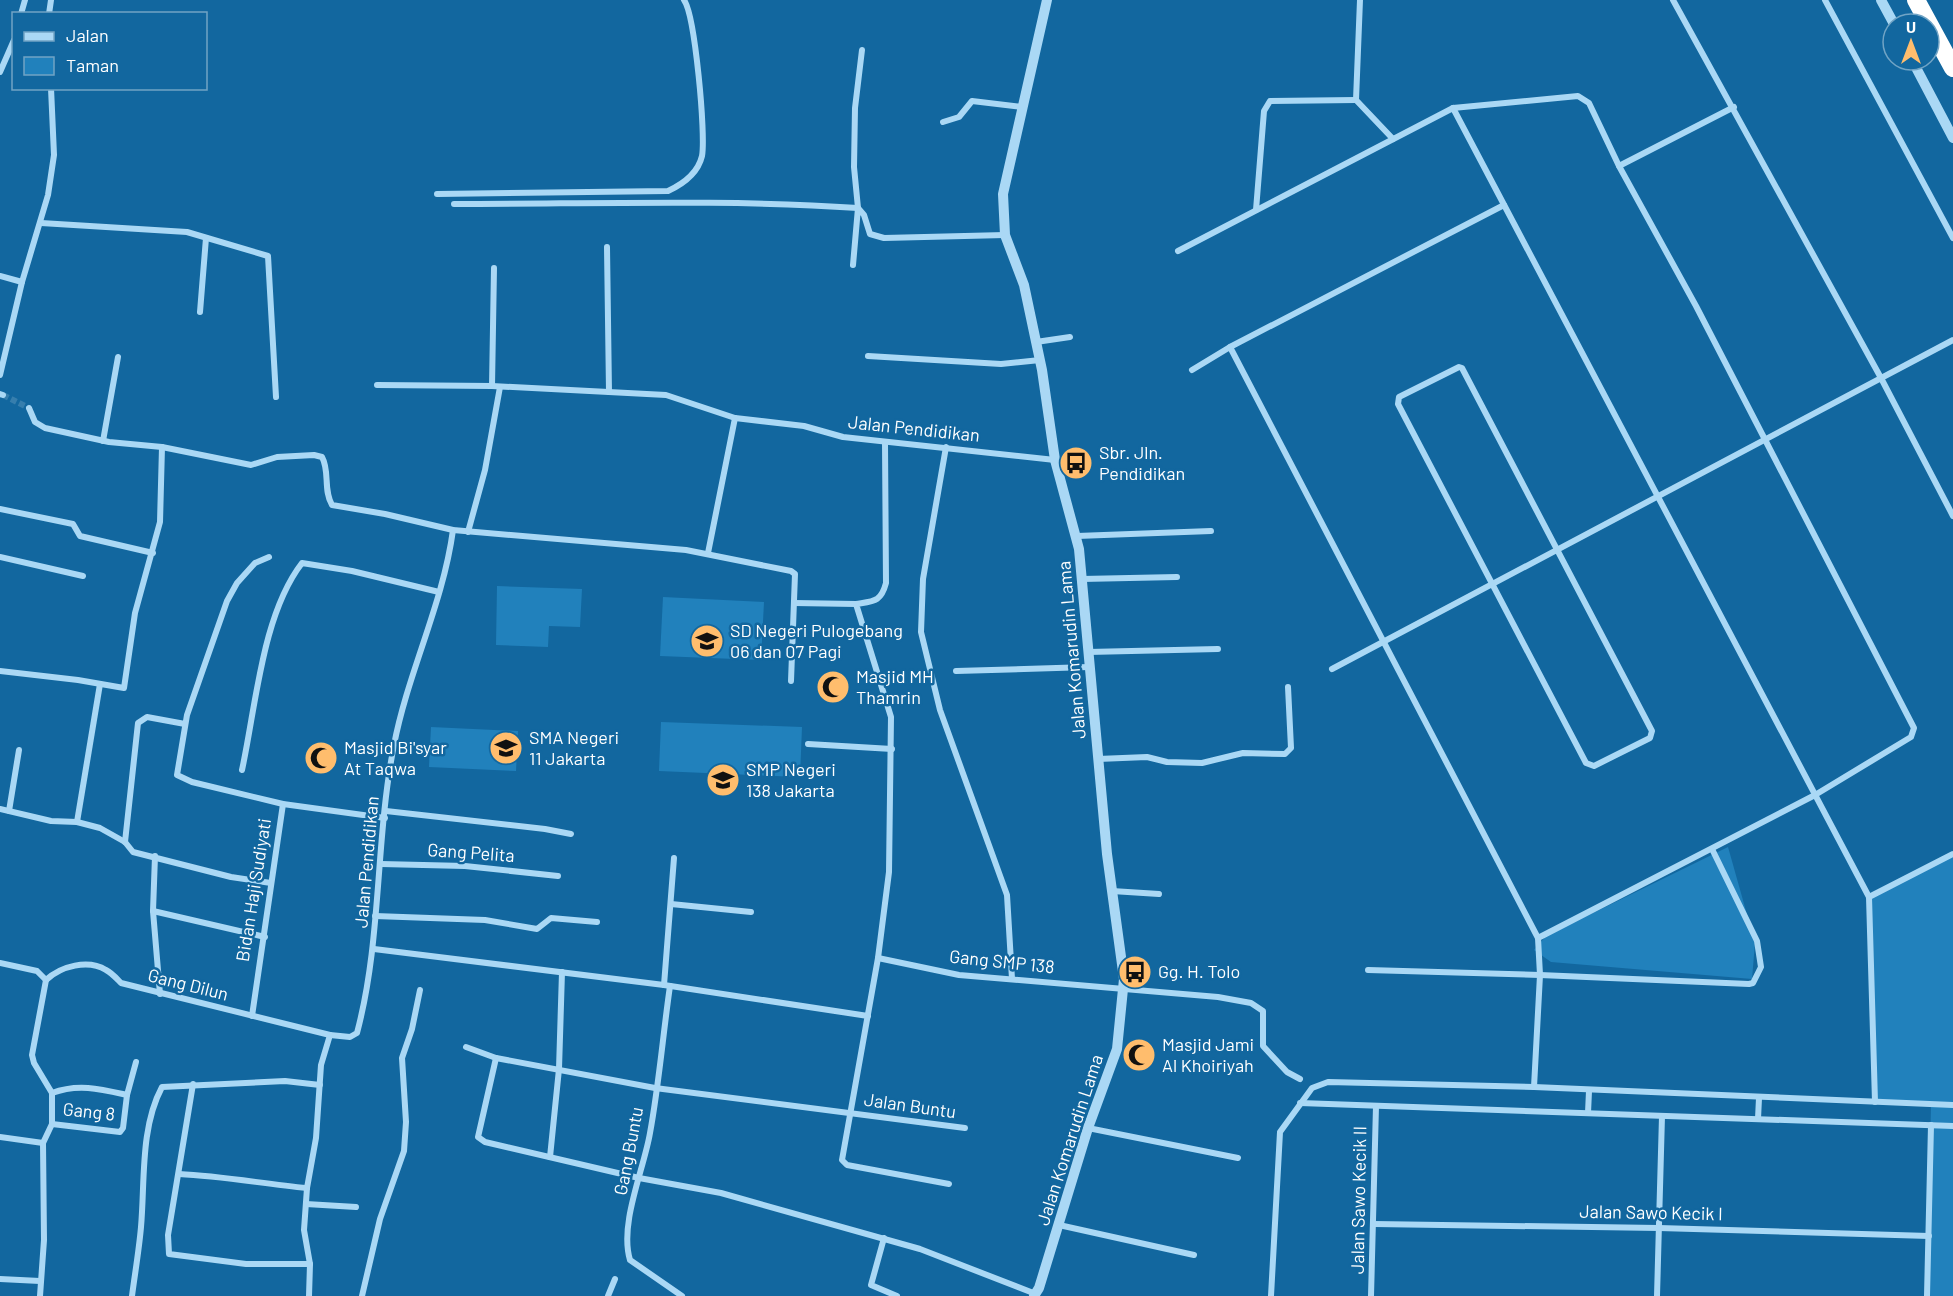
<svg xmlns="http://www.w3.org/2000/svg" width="1953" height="1296" font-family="Barlow,sans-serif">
  <rect width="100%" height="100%" fill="#12679f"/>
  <g fill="#2181bc">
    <polygon points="497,586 582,589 580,627 549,626 548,647 496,645"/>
    <polygon points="663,597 764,602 761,660 660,656"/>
    <polygon points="661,722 802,727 800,777 659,771"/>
    <polygon points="431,727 518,731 516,771 429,767"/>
    <polygon points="1728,847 1755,943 1752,979 1551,962 1534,950 1546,936"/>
    <polygon points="1953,854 1953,1296 1927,1296 1931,1104 1875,1102 1869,897"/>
  </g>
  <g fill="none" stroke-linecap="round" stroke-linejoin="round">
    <polyline stroke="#367ead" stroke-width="6" stroke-dasharray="6 3" stroke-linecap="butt" points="3,395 29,408"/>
    <g stroke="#aad8f5" stroke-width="6">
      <polyline points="1360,0 1356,100 1393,139"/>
      <polyline points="1673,0 1881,378 1953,516"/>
      <polyline points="1825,0 1953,238"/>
      <polyline points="21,14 25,0"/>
      <polyline points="49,14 51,0"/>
      <polyline points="0,72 14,40"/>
      <polyline points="1453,108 1578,96 1589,103 1619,166 1696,306 1914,728 1911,737 1815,795 1538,938 1540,975 1534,1087"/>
      <polyline points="943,122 959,117 972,101 1023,107"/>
      <polyline points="1619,166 1734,107"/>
      <path d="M437,194L668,191C683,184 698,173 702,156C706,135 695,15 684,0"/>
      <path d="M454,204C589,204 724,199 858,208L864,215L870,234L884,238L1005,235"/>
      <polyline points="1504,205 1230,347 1538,938"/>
      <polyline points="1256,210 1264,111 1270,101 1356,100"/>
      <polyline points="41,223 187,232 268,256 276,397"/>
      <polyline points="607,247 609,392"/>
      <polyline points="1178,251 1453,108 1869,897"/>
      <polyline points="853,265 858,208 854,167 855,108 862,50"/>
      <polyline points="0,276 22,282"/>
      <polyline points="200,312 206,238"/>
      <polyline points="1036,342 1070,337"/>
      <polyline points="868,356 1001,364 1040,360"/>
      <polygon points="1459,367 1462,368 1652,731 1650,738 1594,766 1586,763 1398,404 1399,397"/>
      <polyline points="1192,370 1230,347"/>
      <polyline points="0,375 22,282 48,195 54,155 51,88"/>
      <polyline points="377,385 492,386 666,395 735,418 804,426 843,437 1055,460"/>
      <polyline points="492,386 494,268"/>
      <polyline points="0,394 3,395"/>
      <path d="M29,408L35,422L45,428L109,442L162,447L251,465L277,457L314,455L322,457C330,471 323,490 332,505L385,514L453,530L686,550L791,571L795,574L791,681"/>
      <polyline points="103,441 118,357"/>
      <path d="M885,443L886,583C881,602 874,601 856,604L891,717L889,872L878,958L842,1160L847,1165L949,1184"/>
      <polyline points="946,447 923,579 921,632 940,710 1007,895 1012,979"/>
      <polyline points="0,509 73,524 80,536 153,553"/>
      <polyline points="468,532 485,470 500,387"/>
      <polyline points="1077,536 1211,531"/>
      <polyline points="708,553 735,418"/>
      <polyline points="0,557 83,576"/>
      <polyline points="269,557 255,563 237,583 227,601 187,715 177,775 192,782 283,804 385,818"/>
      <polyline points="1082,579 1177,577"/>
      <polyline points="794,603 856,604"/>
      <polyline points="1088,652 1218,649"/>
      <polyline points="1332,669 1953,340"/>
      <polyline points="0,671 78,680 124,688 135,613 160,522 162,447"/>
      <polyline points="956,671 1089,667"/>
      <polyline points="808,744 892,749"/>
      <polyline points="1098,759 1147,757 1167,762 1202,763 1243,753 1285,754 1291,748 1288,687"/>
      <path d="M242,770C256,706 262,615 302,563L352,571L439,592"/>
      <polyline points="0,809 51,821 77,822 100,828 125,842 133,852 231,877 271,883"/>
      <polyline points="9,811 19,750"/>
      <polyline points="386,811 545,829 571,834"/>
      <polyline points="77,822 100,684"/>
      <polyline points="125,842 138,723 147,717 185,724"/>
      <polyline points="155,856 153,911 160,994"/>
      <polyline points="381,864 465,866 558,876"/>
      <polyline points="1112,891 1159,894"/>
      <polyline points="671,904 751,912"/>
      <polyline points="153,911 265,937"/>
      <polyline points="375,916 485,920 537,929 551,918 597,922"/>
      <polyline points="374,949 664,985 868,1016"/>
      <polyline points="878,958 959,975 1218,997 1251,1003 1263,1011 1263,1046 1287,1072 1300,1079"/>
      <polyline points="0,963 37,971 46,980"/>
      <polyline points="1368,970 1540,975 1749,984 1753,983 1761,967 1757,941 1712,849"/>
      <path d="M46,980C61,966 88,959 106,970C112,973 117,979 121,983L330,1035"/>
      <polyline points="664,985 674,858"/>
      <path d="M670,986C663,1034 659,1084 650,1133C644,1169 619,1224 630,1260L682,1296"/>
      <polyline points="252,1016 283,804"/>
      <polyline points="466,1047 496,1058 655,1088 965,1128"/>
      <polyline points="496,1058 478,1137 485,1142 639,1178 721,1193 920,1249 1036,1294"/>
      <polyline points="193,1084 168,1235 169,1254 246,1264 310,1264"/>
      <path d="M52,1093C78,1083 101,1089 127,1095L136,1062"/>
      <polyline points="1875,1102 1869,897 1953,854"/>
      <polyline points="1300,1103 1953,1126"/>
      <polyline points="1588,1113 1589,1091"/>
      <polyline points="1758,1119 1759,1098"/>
      <polyline points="52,1124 120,1132 123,1128 127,1095"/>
      <polyline points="1088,1128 1238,1158"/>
      <polyline points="0,1137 43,1143"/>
      <polyline points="550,1157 559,1069 562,972"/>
      <path d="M179,1174C222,1176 264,1184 307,1188"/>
      <polyline points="306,1204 356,1207"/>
      <polyline points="1374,1224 1659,1228 1929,1236"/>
      <polyline points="1059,1225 1194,1255"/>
      <polyline points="884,1238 871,1285 897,1296"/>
      <polyline points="0,1279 40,1281"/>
      <polyline points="40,1296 44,1240 43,1143 52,1124 52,1093 34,1063 32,1055 46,980"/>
      <path d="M132,1296C135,1273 139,1250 141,1227C145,1182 140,1128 162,1087L285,1081L320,1085"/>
      <path d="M309,1296L310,1264L304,1230L307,1188L316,1138L321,1065L330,1035L350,1037L357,1033C382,939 375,841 394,745C408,672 443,604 453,530"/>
      <polyline points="362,1296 380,1219 404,1151 406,1122 402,1058 412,1029 420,990"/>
      <polyline points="608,1296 615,1279"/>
      <polyline points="1271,1296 1280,1132 1312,1088 1328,1082 1534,1087 1953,1105"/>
      <polyline points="1371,1296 1376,1106"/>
      <polyline points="1657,1296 1662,1116"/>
      <polyline points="1927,1296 1931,1125"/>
    </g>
    <g stroke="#aad8f5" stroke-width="10">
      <polyline points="1881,0 1894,24"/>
      <polyline points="1912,60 1953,138"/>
      <polyline points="1034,1296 1039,1288 1088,1128 1117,1049 1124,979 1107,854 1079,549 1055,460 1042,370 1024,285 1005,235 1003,194 1047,0"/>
    </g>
    <polyline stroke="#fff" stroke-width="18" points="1916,0 1953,68"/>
  </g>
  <defs>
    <g id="bus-disc" transform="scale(1.725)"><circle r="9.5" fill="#ffbd6d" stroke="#12679f"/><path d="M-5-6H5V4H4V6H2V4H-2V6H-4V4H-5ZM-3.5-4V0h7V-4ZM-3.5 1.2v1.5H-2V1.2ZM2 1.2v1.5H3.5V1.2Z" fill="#111"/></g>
    <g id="school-disc" transform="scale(1.725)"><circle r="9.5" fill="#ffbd6d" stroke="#12679f"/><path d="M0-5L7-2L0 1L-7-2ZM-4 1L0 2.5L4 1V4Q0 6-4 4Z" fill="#111"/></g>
    <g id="mosque-disc" transform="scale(1.725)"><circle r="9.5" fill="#ffbd6d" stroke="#12679f"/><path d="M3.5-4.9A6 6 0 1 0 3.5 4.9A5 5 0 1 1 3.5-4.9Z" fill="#111"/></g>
  </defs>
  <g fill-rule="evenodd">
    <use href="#bus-disc" x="1076" y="463"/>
    <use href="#school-disc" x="707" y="641"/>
    <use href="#mosque-disc" x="833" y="687"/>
    <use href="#school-disc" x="506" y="748"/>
    <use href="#mosque-disc" x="321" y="758"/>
    <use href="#school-disc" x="723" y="780"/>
    <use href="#bus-disc" x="1135" y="972"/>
    <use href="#mosque-disc" x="1139" y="1055"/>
  </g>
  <g text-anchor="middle" stroke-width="5" stroke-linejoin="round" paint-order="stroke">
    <g font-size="18" fill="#fff" stroke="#12679f">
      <text transform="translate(914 429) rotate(6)" y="6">Jalan Pendidikan</text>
      <text transform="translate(1072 650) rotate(-95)" y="6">Jalan Komarudin Lama</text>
      <text transform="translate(471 853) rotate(4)" y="6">Gang Pelita</text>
      <text transform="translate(367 862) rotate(-85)" y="6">Jalan Pendidikan</text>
      <text transform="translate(254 890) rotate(-81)" y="6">Bidan Haji Sudiyati</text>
      <text transform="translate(1002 962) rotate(6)" y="6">Gang SMP 138</text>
      <text transform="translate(188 985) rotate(14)" y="6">Gang Dilun</text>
      <text transform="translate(910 1106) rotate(8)" y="6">Jalan Buntu</text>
      <text transform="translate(89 1112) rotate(6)" y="6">Gang 8</text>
      <text transform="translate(1070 1140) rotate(-72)" y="6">Jalan Komarudin Lama</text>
      <text transform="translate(629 1151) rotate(-79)" y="6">Gang Buntu</text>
      <text transform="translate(1359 1200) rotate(-89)" y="6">Jalan Sawo Kecik II</text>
      <text transform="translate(1651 1213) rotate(1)" y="6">Jalan Sawo Kecik I</text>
    </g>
    <g font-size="18" fill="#fff" stroke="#12679f" text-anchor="start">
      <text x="1099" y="459">Sbr. Jln.<tspan x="1099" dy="21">Pendidikan</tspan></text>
      <text x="730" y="637">SD Negeri Pulogebang<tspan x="730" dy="21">06 dan 07 Pagi</tspan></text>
      <text x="856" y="683">Masjid MH<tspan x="856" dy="21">Thamrin</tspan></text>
      <text x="529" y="744">SMA Negeri<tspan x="529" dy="21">11 Jakarta</tspan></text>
      <text x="344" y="754">Masjid Bi'syar<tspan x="344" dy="21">At Taqwa</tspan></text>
      <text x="746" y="776">SMP Negeri<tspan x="746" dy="21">138 Jakarta</tspan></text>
      <text x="1158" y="978">Gg. H. Tolo</text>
      <text x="1162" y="1051">Masjid Jami<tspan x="1162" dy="21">Al Khoiriyah</tspan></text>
    </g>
  </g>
  <rect x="12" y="12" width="195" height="78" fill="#12679f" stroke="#71a4c5" stroke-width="1.5"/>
  <rect x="24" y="32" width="30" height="9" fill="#aad8f5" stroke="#71a4c5" stroke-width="1.5"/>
  <text x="66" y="42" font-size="18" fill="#ffffff">Jalan</text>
  <rect x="24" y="57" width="30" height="18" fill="#2181bc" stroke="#71a4c5" stroke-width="1.5"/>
  <text x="66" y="72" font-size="18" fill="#ffffff">Taman</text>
  <g transform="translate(1911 42)"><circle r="28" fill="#12679f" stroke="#71a4c5" stroke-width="1.5"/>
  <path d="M0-4.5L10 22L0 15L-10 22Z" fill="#ffbd6d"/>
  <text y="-9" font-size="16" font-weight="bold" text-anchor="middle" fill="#ffffff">U</text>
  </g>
</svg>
